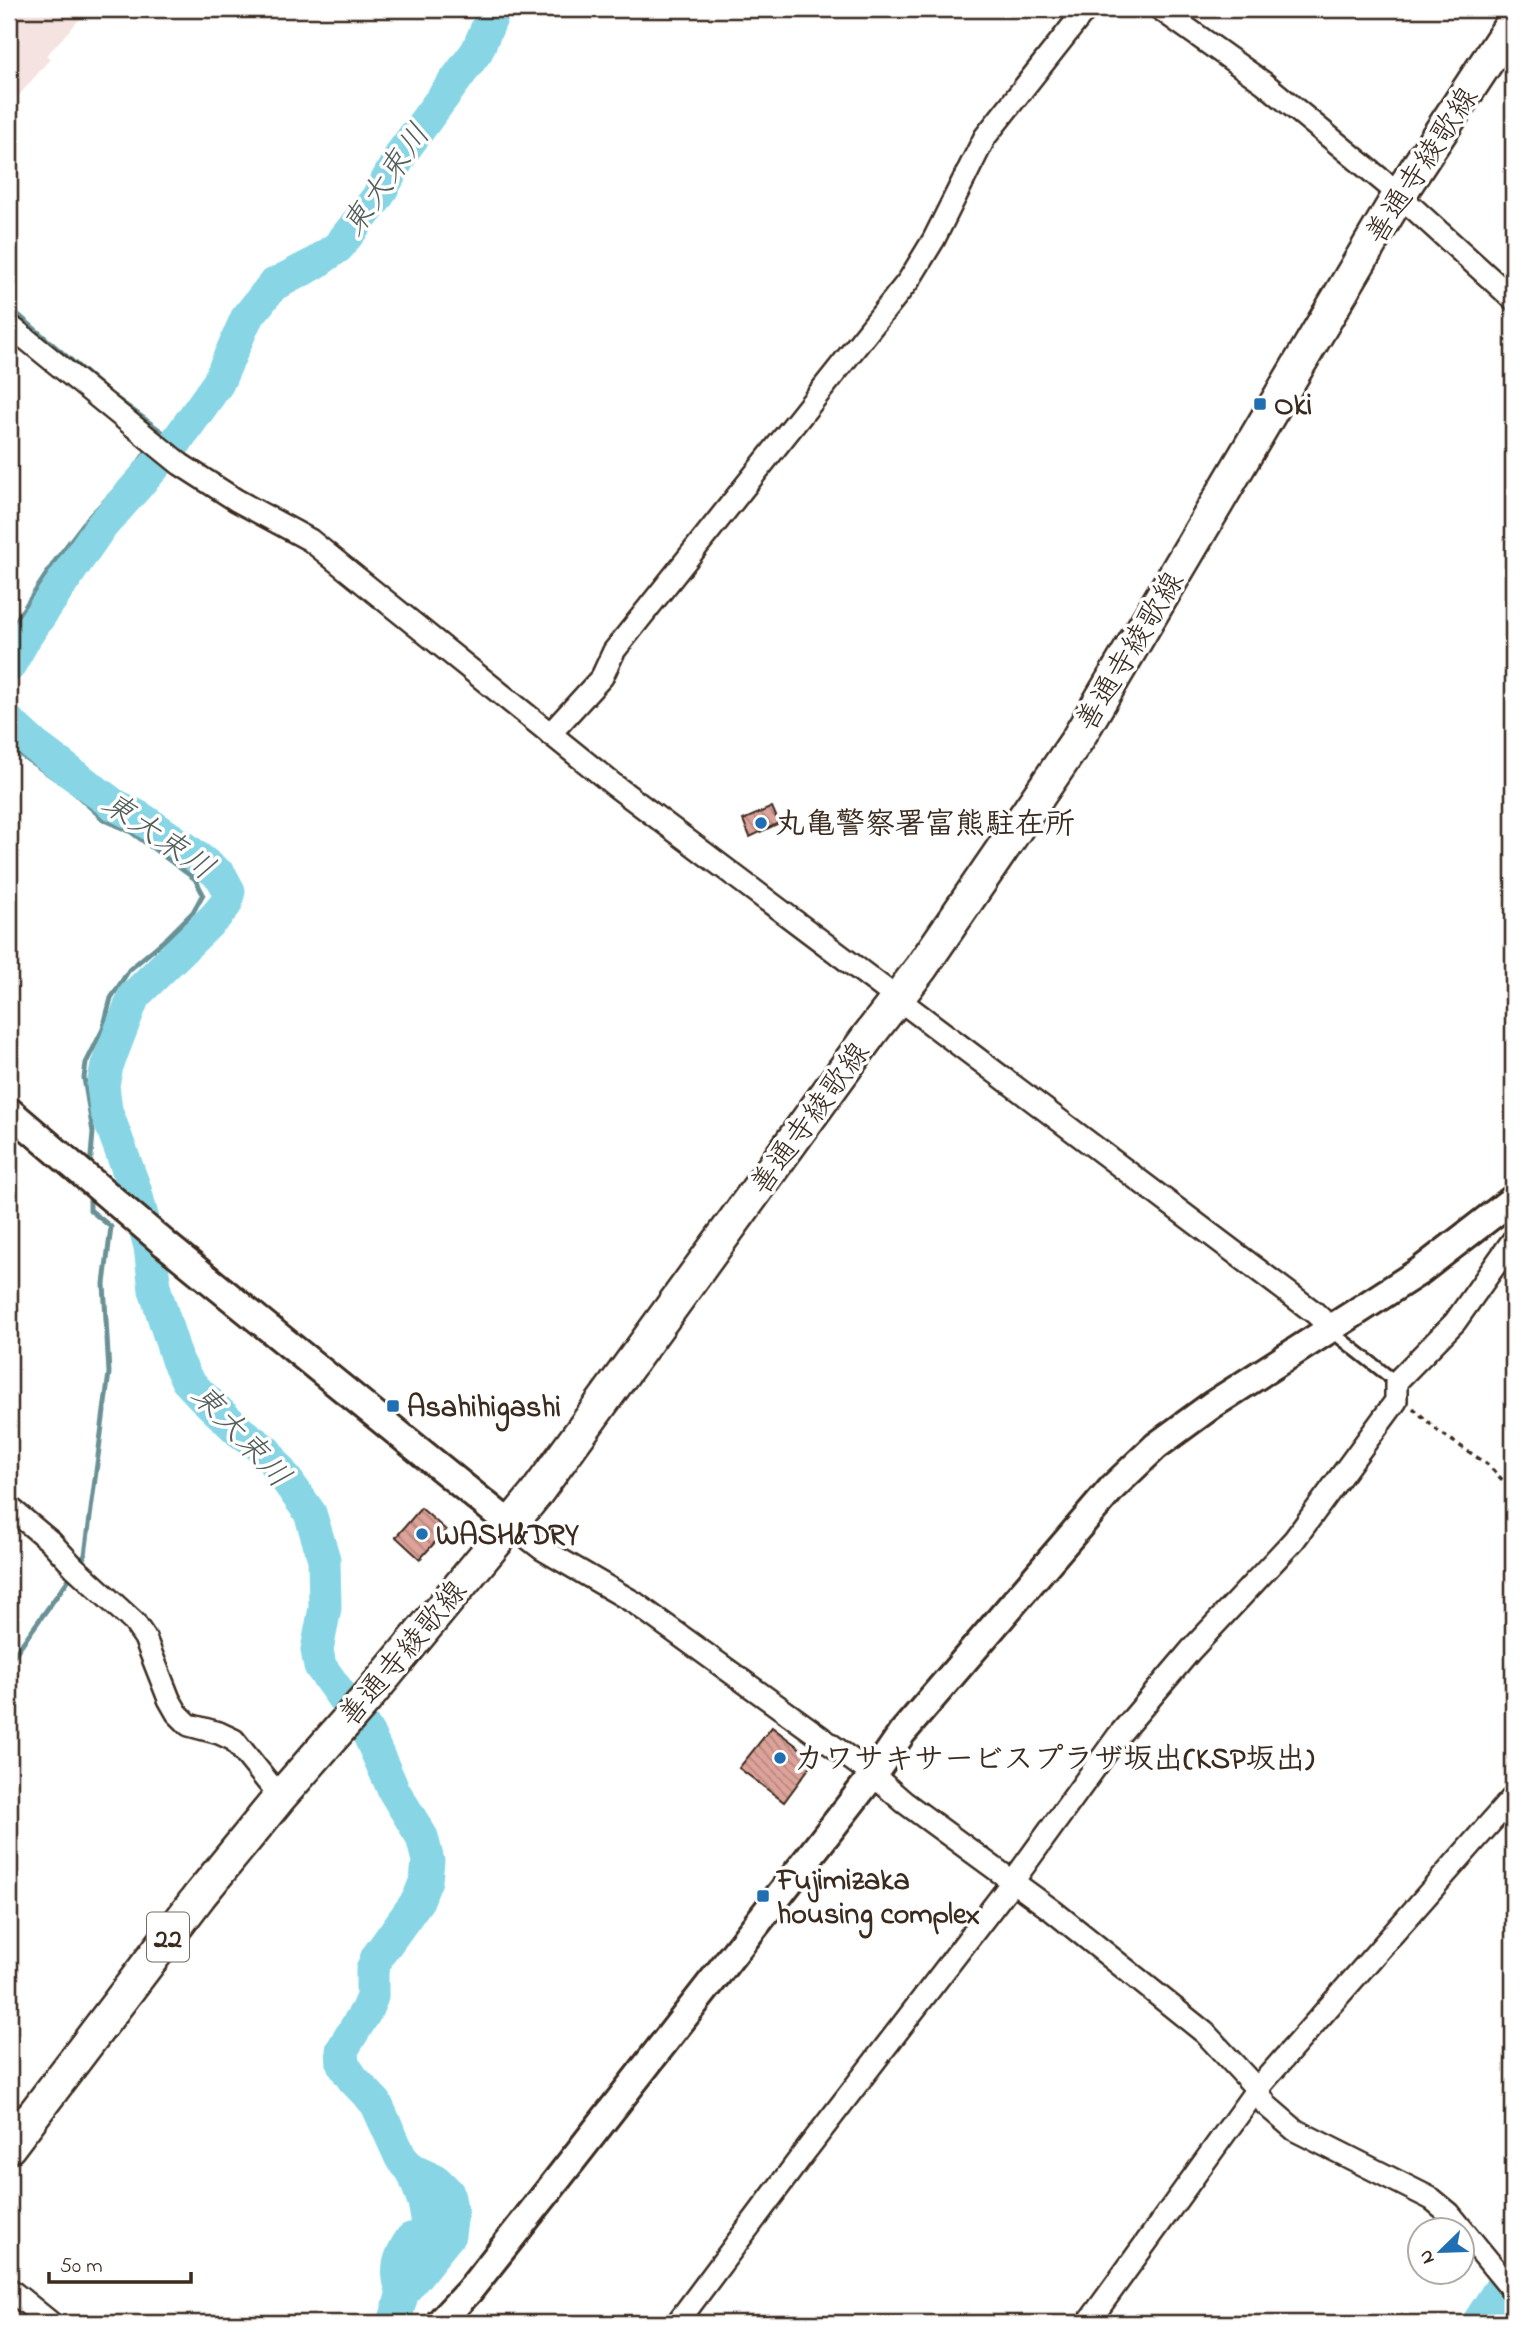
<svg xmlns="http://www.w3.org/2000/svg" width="1522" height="2332" font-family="'Indie Flower','Klee One',sans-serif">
  <defs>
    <pattern id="building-back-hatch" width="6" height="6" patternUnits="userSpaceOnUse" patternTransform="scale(1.75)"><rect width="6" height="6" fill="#dda39a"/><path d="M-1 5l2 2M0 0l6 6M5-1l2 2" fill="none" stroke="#b4857d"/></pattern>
  </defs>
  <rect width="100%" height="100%" fill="#fff"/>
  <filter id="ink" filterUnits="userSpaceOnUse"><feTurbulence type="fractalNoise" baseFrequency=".0143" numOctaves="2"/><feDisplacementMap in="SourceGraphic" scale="14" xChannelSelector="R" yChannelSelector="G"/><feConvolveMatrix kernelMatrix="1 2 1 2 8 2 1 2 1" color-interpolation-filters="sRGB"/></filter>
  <g filter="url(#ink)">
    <polygon fill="#f5e3e1" points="9,9 89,9 46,56 50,59 9,107"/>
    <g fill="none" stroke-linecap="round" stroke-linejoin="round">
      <g stroke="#699195" stroke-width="5">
        <polyline points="9,307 109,393 176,442"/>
        <polyline points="9,631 55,561 87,519 130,475 151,445"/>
        <polyline points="9,747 69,788 103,819 131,832 195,879 203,894 193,912 167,938 129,970 111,998 103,1029 86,1063 84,1078 93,1132 90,1168"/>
        <polyline points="79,1564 85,1555 109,1373 104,1284 111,1227 90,1210 90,1191"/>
        <polyline points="9,1662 74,1572"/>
      </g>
      <g stroke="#88d6e5" stroke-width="33">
        <polyline points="9,666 26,636 99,529 176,442 218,383 246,319 273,285 314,264 338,247 377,198 403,151 477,51 495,9"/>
        <polyline points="9,722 34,745 113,804 139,817 185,848 221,876 229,891 226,904 215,917 134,996 107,1066 103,1085 106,1110 135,1189 150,1247 155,1290 177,1360 187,1380 201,1395 239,1431 266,1451 310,1513 324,1559 325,1608 317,1650 320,1666 368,1733 394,1791 422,1837 428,1861 426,1880 418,1900 377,1957 372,1970 372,1997 366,2011 342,2050 343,2064 353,2079 376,2103 401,2158 412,2170 436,2181 448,2193 452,2213 449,2235 403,2292 394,2323"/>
        <path d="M403,2292C394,2271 399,2257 411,2239L423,2236L429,2230L424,2202L412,2170"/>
        <polyline points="1478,2323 1500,2289 1513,2276"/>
      </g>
    </g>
    <g fill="url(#building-back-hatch)" stroke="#3b2a1e" stroke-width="2">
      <polygon points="772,807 779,823 750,837 743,820"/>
      <polygon points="421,1508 446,1530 420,1559 396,1537"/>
      <polygon points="772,1727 815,1760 784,1802 739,1768"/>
    </g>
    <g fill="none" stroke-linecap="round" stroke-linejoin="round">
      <g stroke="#3b2a1e" stroke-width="16">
        <polyline id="service" points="1331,1328 1340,1338 1396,1382"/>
      </g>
      <g stroke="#3b2a1e" stroke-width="26">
        <g id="minor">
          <polyline points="1160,9 1264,83 1389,186 1513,299"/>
          <polyline points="9,325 180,464 236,500 310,540 614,785 1315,1313 1331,1328"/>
          <polyline points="550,734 602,677 614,651 909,280 934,239 985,137 1086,9"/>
          <polyline points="9,1507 51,1542 74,1567 134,1622 145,1638 169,1699 177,1713 189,1725 219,1733 234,1740 280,1797"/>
          <polyline points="511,1525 542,1549 635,1603 873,1775 904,1802 1053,1911 1205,2033 1257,2089 1266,2105 1295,2130 1432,2199 1449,2213 1513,2291"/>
          <polyline points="9,2289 51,2323"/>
          <polyline points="677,2323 804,2153 1013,1881 1118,1736 1191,1650 1294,1540 1396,1401 1396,1382 1455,1322 1513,1240"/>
          <polyline points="1088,2323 1257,2089 1513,1797"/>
        </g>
      </g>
      <g stroke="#3b2a1e" stroke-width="32">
        <g id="tertiary">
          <polyline points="9,1111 165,1244 511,1525"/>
          <polyline points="439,2323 469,2291 553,2185 873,1775 902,1733 1113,1487 1156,1446 1212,1405 1420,1271 1513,1199"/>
        </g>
      </g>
      <g stroke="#3b2a1e" stroke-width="37">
        <polyline id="primary" points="9,2147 200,1895 280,1797 366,1699 535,1495 870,1034 921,968 1077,740 1399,195 1513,22"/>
      </g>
      <polyline stroke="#3b2a1e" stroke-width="3.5" stroke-dasharray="5 5" stroke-linecap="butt" points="1413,1408 1438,1431 1487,1464 1513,1491"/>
      <use href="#service" stroke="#fff" stroke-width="10"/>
      <use href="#minor" stroke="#fff" stroke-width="21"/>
      <use href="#tertiary" stroke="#fff" stroke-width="26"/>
      <use href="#primary" stroke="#fff" stroke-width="32"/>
    </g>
  </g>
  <g fill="#1f6fb2" stroke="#fff" stroke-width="2.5">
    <rect x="1253" y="397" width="14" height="14" rx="3.5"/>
    <circle cx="761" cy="823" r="7"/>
    <rect x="386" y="1399" width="14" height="14" rx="3.5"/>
    <circle cx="422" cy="1534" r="7"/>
    <circle cx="780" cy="1758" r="7"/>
    <rect x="756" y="1889" width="14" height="14" rx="3.5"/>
  </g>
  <g text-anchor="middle" stroke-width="7" stroke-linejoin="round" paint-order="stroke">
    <rect fill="#fff" stroke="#766a62" stroke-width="2" x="147" y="1912.5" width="42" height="49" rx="5"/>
    <g font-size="28" font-weight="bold" fill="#3b2a1e">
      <text x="168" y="1947">22</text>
    </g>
    <g font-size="30" fill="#3b2a1e" stroke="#fff">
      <text transform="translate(1421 165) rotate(-57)" y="10">善通寺綾歌線</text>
      <text transform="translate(1129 651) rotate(-59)" y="10">善通寺綾歌線</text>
      <text transform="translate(809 1118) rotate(-54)" y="10">善通寺綾歌線</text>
      <text transform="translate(402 1653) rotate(-50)" y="10">善通寺綾歌線</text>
    </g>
    <g font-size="30" font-weight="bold" fill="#3b2a1e" stroke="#fff" text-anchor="start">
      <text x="1274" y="414">Oki</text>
      <text x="775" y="833">丸亀警察署富熊駐在所</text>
      <text x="407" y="1416">Asahihigashi</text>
      <text x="436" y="1544">WASH&amp;DRY</text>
      <text x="794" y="1768">カワサキサービスプラザ坂出(KSP坂出)</text>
      <text x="777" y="1889">Fujimizaka<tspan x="777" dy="34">housing complex</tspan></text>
    </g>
    <g font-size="32" font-style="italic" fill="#525e5a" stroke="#fff">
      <text transform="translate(385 179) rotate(-55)" y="11">東大束川</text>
      <text transform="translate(159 835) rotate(35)" y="11">東大束川</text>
      <text transform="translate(242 1435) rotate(47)" y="11">東大束川</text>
    </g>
  </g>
  <rect width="1522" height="2332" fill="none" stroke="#fff" stroke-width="35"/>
  <rect x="18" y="18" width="1487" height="2297" fill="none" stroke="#3b2a1e" stroke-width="2.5" filter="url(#ink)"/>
  <g transform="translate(1441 2251) rotate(247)"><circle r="33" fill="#ffffff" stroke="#b1aaa5" stroke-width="2"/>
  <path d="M0-5L12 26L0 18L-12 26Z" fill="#1f6fb2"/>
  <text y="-10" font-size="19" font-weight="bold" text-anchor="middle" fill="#3b2a1e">N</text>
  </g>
  <path d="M49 2272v10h142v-10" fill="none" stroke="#3b2a1e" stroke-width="3.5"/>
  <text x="60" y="2272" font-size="21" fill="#3b2a1e" stroke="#ffffff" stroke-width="5" paint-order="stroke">50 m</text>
</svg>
